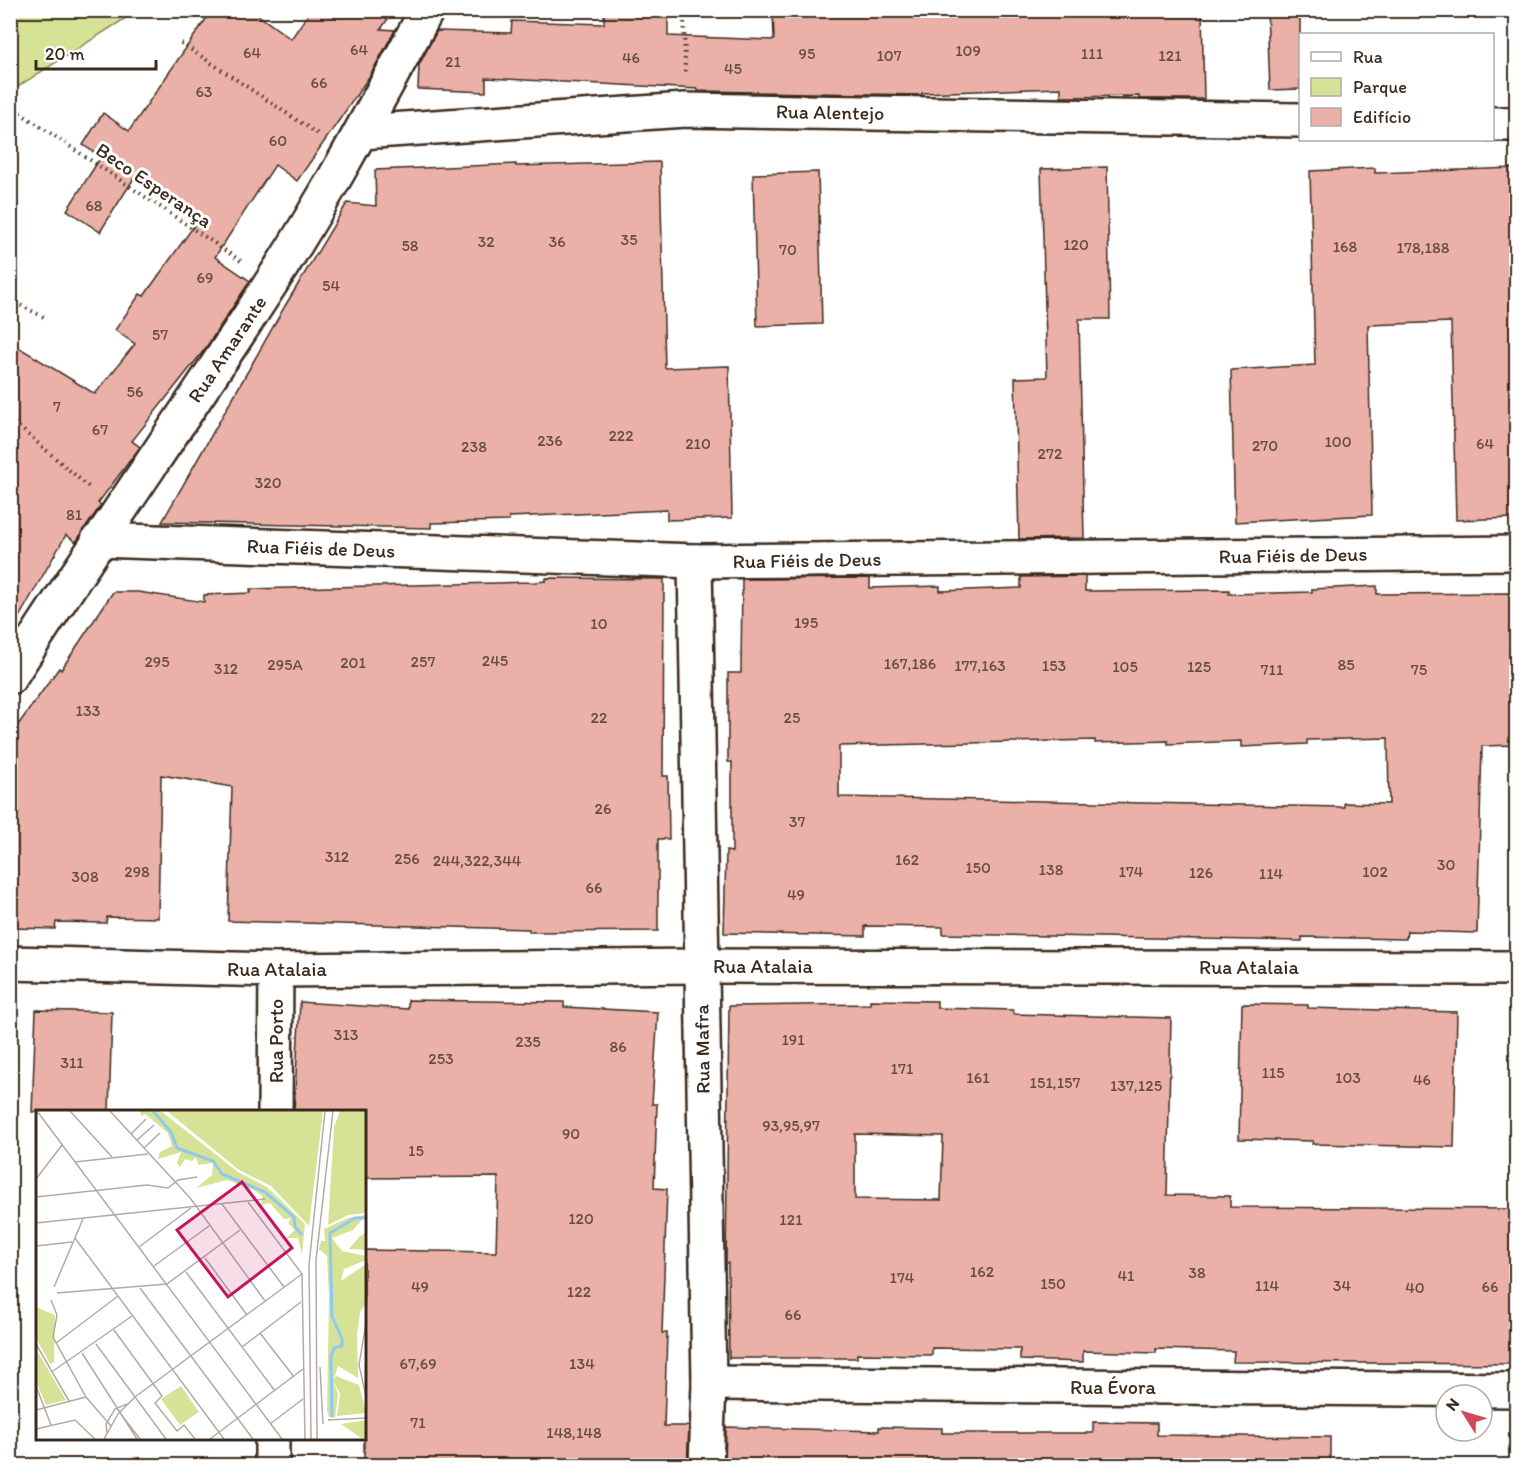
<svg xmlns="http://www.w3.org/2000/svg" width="1527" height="1476" font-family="Itim,sans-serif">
  <rect width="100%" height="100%" fill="#fff"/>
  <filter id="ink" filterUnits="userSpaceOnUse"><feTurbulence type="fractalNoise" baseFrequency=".0167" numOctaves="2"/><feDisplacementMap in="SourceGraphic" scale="12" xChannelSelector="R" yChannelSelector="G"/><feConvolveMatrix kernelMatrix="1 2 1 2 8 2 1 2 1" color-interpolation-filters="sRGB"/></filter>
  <g filter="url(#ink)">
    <polygon fill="#d6e396" stroke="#88865a" stroke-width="1.5" points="11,10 137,10 137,11 11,91"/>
    <g fill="#ebb1a8" stroke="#3b2a1e" stroke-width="1.5" fill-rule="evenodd">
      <polygon points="212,10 251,10 291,39 311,10 394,10 381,29 395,30 369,77 297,181 275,165 215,257 250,281 205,349 132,441 140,447 98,503 101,505 76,542 66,535 10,633 10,342 95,394 135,344 115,330 140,294 144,296 201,216 136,175 100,232 67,210 101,157 83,145 103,113 129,131"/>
      <polygon points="604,10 668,10 668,36 774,40 773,10 1202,10 1204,99 1139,99 1139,96 1061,97 1061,88 922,93 922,95 698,91 698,89 486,78 486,92 418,89 419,65 437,31 511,33 512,21 604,24"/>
      <polygon points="1267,10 1300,10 1300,89 1270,90"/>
      <polygon points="660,162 665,368 729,366 732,518 667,520 667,510 509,517 509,521 431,523 431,528 162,522 285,306 347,203 376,206 375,170 516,164 516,166"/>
      <polygon points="1107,167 1110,319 1079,319 1084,538 1019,539 1015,378 1047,377 1041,169"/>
      <polygon points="1375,168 1375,173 1516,168 1516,518 1456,520 1451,322 1368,325 1372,515 1235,522 1231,370 1315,365 1310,171"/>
      <polygon points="818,172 822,324 757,326 753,174"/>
      <path d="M1085,576V591L1229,590V594L1312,592V589L1377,586V594L1516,593V745L1482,746L1477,933L1407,931L1406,939L1302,937V941L943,934V927L865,926V936L724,933L726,851L732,852V762H728V673H741L742,579L870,578V588L940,586V591L1021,588V577ZM1388,738L1389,804L1344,803V807L839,797V746L1095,740V743L1168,741V744L1241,741V747L1307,744V740Z"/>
      <polygon points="546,578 664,579 663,776 668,776 669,839 658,839 658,931 529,932 529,929 228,921 232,787 161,775 158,918 107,917 106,923 56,922 55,929 10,928 10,736 59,668 61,670 113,592 138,592 204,602 204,595 251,593 250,589 535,582 546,581"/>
      <polygon points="408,1000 564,1002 564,1007 658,1012 652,1104 657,1104 654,1188 667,1189 662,1333 667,1333 664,1426 689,1426 687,1466 471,1461 471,1466 364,1466 364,1250 496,1252 498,1177 364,1178 364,1112 294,1112 300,1002 408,1009"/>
      <path d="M870,1000L937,1001V1008L1013,1010V1014L1171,1018L1167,1195L1230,1196V1207L1516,1209V1364L1233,1362L1234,1351L1156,1349V1353L1083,1351V1362L1020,1360V1349L932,1348V1355L857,1354V1358H729L728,1263H726L729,1006L870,1004ZM855,1134L943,1136L941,1200L855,1199Z"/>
      <polygon points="1242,1004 1308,1005 1308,1008 1457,1012 1454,1147 1312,1144 1313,1141 1239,1139"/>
      <polygon points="36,1010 112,1012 109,1112 32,1112"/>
      <polygon points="1093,1422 1157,1423 1157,1435 1330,1437 1330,1466 725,1466 726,1427 879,1431 879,1427 942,1428 942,1433 1093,1433"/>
    </g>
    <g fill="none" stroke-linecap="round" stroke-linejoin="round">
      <g stroke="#3b2a1e" stroke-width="38">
        <g id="minor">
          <polyline points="1492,124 1516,124"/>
          <polyline points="361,132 685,110 1300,120"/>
          <polyline points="98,540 695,561 1516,553"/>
          <polyline points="695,561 709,1383 706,1466"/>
          <path d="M10,677C95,544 186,415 271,283C328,195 377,102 427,10"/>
          <polyline points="10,963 276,970 700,966 1516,968"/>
          <polyline points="275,1112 276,970"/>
          <polyline points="709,1383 1516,1390"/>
          <polyline points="272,1466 272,1438"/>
        </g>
      </g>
      <g stroke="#3b2a1e" stroke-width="4" stroke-dasharray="1.5 4.5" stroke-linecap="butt">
        <polyline points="684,10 685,73"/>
        <polyline points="181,43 318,134"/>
        <polyline points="20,113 241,261"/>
        <polyline points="10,300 44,317"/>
        <polyline points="10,419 90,488"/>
      </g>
      <use href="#minor" stroke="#fff" stroke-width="33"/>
    </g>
  </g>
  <g text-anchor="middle" stroke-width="6" stroke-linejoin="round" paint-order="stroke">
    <g font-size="16" fill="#674c40">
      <text x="359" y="55">64</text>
      <text x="968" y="56">109</text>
      <text x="252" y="58">64</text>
      <text x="807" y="59">95</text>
      <text x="1092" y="59">111</text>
      <text x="889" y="61">107</text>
      <text x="1170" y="61">121</text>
      <text x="631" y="63">46</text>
      <text x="453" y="67">21</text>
      <text x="733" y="74">45</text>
      <text x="319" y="88">66</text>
      <text x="204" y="97">63</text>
      <text x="278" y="146">60</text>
      <text x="94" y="211">68</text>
      <text x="629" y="245">35</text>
      <text x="486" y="247">32</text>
      <text x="557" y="247">36</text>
      <text x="1076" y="250">120</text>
      <text x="410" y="251">58</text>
      <text x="1345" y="252">168</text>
      <text x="1423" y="253">178,188</text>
      <text x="788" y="255">70</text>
      <text x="205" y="283">69</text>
      <text x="331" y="291">54</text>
      <text x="160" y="340">57</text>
      <text x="135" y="397">56</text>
      <text x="57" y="412">7</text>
      <text x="100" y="435">67</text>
      <text x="621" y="441">222</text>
      <text x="550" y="446">236</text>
      <text x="1338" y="447">100</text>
      <text x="698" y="449">210</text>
      <text x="1485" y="449">64</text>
      <text x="1265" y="451">270</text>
      <text x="474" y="452">238</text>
      <text x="1050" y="459">272</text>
      <text x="268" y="488">320</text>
      <text x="74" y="520">81</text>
      <text x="806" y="628">195</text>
      <text x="599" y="629">10</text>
      <text x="495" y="666">245</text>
      <text x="157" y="667">295</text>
      <text x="423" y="667">257</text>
      <text x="353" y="668">201</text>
      <text x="910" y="669">167,186</text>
      <text x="285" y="670">295A</text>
      <text x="1346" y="670">85</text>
      <text x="980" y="671">177,163</text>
      <text x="1054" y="671">153</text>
      <text x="1125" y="672">105</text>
      <text x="1199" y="672">125</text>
      <text x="226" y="674">312</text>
      <text x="1272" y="675">711</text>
      <text x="1419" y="675">75</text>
      <text x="88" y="716">133</text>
      <text x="599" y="723">22</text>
      <text x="792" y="723">25</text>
      <text x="603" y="814">26</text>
      <text x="797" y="827">37</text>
      <text x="337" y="862">312</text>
      <text x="407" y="864">256</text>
      <text x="907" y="865">162</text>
      <text x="477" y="866">244,322,344</text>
      <text x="1446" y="870">30</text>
      <text x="978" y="873">150</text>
      <text x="1051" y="875">138</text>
      <text x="137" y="877">298</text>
      <text x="1131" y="877">174</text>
      <text x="1375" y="877">102</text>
      <text x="1201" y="878">126</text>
      <text x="1271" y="879">114</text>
      <text x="85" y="882">308</text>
      <text x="594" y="893">66</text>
      <text x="796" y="900">49</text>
      <text x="346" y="1040">313</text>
      <text x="793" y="1045">191</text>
      <text x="528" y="1047">235</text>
      <text x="618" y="1052">86</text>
      <text x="441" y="1064">253</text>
      <text x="72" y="1068">311</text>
      <text x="902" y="1074">171</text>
      <text x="1273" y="1078">115</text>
      <text x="978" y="1083">161</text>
      <text x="1348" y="1083">103</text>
      <text x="1422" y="1085">46</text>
      <text x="1055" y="1088">151,157</text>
      <text x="1136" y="1091">137,125</text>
      <text x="791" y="1131">93,95,97</text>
      <text x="571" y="1139">90</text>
      <text x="416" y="1156">15</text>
      <text x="581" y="1224">120</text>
      <text x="791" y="1225">121</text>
      <text x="982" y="1277">162</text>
      <text x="1197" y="1278">38</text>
      <text x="1126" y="1281">41</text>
      <text x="902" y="1283">174</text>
      <text x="1053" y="1289">150</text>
      <text x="1267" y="1291">114</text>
      <text x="1342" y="1291">34</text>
      <text x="420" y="1292">49</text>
      <text x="1490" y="1292">66</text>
      <text x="1415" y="1293">40</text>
      <text x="579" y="1297">122</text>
      <text x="793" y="1320">66</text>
      <text x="418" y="1369">67,69</text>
      <text x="582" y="1369">134</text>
      <text x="418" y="1428">71</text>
      <text x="574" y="1438">148,148</text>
    </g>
    <g font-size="20" fill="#3b2a1e" stroke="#fff">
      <text transform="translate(830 112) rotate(1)" y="7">Rua Alentejo</text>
      <text transform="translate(154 185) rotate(34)" y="7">Beco Esperança</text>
      <text transform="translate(227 349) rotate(-56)" y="7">Rua Amarante</text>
      <text transform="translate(321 548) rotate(2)" y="7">Rua Fiéis de Deus</text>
      <text transform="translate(1293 555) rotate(-1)" y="7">Rua Fiéis de Deus</text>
      <text transform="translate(807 560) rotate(-1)" y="7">Rua Fiéis de Deus</text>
      <text x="763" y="973">Rua Atalaia</text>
      <text x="1249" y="974">Rua Atalaia</text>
      <text x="277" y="976">Rua Atalaia</text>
      <text transform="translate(276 1041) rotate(-90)" y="7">Rua Porto</text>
      <text transform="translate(702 1049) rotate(-91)" y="7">Rua Mafra</text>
      <text x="1113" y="1394">Rua Évora</text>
    </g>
  </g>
  <g transform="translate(36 1110)">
    <rect width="330" height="330" fill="#fff"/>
    <path d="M104,1H125L202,62L231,77L269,114L266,144L262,128H250L259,120L252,113L255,108L248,109L234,93L225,95L226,86L218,80L191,70L160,78L176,65L177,53L162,55L160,47L156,51L149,49L144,57L141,53L145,42L122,49L124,42L136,36L132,23L109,4L105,6ZM131,1H287L273,116L235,76L203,60ZM304,1H330V103L312,105L292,115L298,17ZM330,105L317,120L296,128L306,141L330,146V150L308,159L305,171L330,154V193L324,202L321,225L322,268L302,256L298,269L300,266L323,275L330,303L301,306L304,284L298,272L302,284L299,308L293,307L291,301L293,185L291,146L283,139L285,131H289L288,119L312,108ZM330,123V140L313,139L324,126ZM0,197L19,205L18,252L14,254L0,228ZM0,239L30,290L10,295L0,271ZM145,276L163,302L144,315L125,289ZM330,310V328H325L305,314Z" fill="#d6e396"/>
    <path fill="none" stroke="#90c9ef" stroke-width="3" d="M117,1L135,22L141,38L177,51L186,64L229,82L258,107L259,117L266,125M296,307L295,247L298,238L306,236V229L296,206L294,123L319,108H330"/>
    <path fill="none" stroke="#b1aaa5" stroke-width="1.5" d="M1,1L246,329M34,1L76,47M74,1L155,89L229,191M95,24L110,9M101,30L118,15M108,38L124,23M39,52L112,44M0,69L26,35M0,87L111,75L132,78L142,70L161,67M212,92L266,164L269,329M186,94L248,177M0,113L229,89M39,128L188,329M0,136L36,132M103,137L155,98M169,148L211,205M118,156L173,116M150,162L239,281M18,177L47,109M104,178L217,329M21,183L131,174L204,120M15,190L21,205L17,227L50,287L75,316M330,213L323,255L330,286M78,220L126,286L119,293L141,321L148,315L159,329M224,223L258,267M20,233L82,186M0,234L33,291M60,234L130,329M206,237L265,192M46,243L101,329M284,257L287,314M17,261L96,206M0,276L15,315M0,300L50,287M84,303L104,329M292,310L330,308M234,314L267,289M0,319L39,310L59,329M71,324L70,314L79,299L91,294M68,329L82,304L99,287L266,164M174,329L267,259M275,329L273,155L289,1M281,329L280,150L297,1"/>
    <path fill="#c2185b" fill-opacity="0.15" stroke="#c2185b" stroke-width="3" d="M206,72L256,138L192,187L141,120Z"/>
    <rect width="330" height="330" fill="none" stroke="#3b2a1e" stroke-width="3"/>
  </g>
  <rect width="1527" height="1476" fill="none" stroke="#fff" stroke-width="36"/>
  <rect x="18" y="18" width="1491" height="1440" fill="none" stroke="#3b2a1e" stroke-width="2" filter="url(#ink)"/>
  <rect x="1299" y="33" width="195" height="108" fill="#ffffff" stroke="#b1aaa5" stroke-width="1.5"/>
  <rect x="1311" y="52" width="30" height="9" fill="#ffffff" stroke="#b1aaa5" stroke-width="1.5"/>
  <text x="1353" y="63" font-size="18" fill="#3b2a1e">Rua</text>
  <rect x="1311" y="78" width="30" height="18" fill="#d6e396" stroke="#b1aaa5" stroke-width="1.5"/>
  <text x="1353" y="93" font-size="18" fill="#3b2a1e">Parque</text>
  <rect x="1311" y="108" width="30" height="18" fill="#ebb1a8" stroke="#b1aaa5" stroke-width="1.5"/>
  <text x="1353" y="123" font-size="18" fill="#3b2a1e">Edifício</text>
  <g transform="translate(1464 1413) rotate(307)"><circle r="28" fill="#ffffff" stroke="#b1aaa5" stroke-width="1.5"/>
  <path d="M0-4.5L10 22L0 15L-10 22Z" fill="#d1495b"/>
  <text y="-9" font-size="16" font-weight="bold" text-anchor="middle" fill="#3b2a1e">N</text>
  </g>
  <path d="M36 60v9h120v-9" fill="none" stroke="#3b2a1e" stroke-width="3"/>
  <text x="45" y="60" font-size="18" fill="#3b2a1e" stroke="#ffffff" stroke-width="4.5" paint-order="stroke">20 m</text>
</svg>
